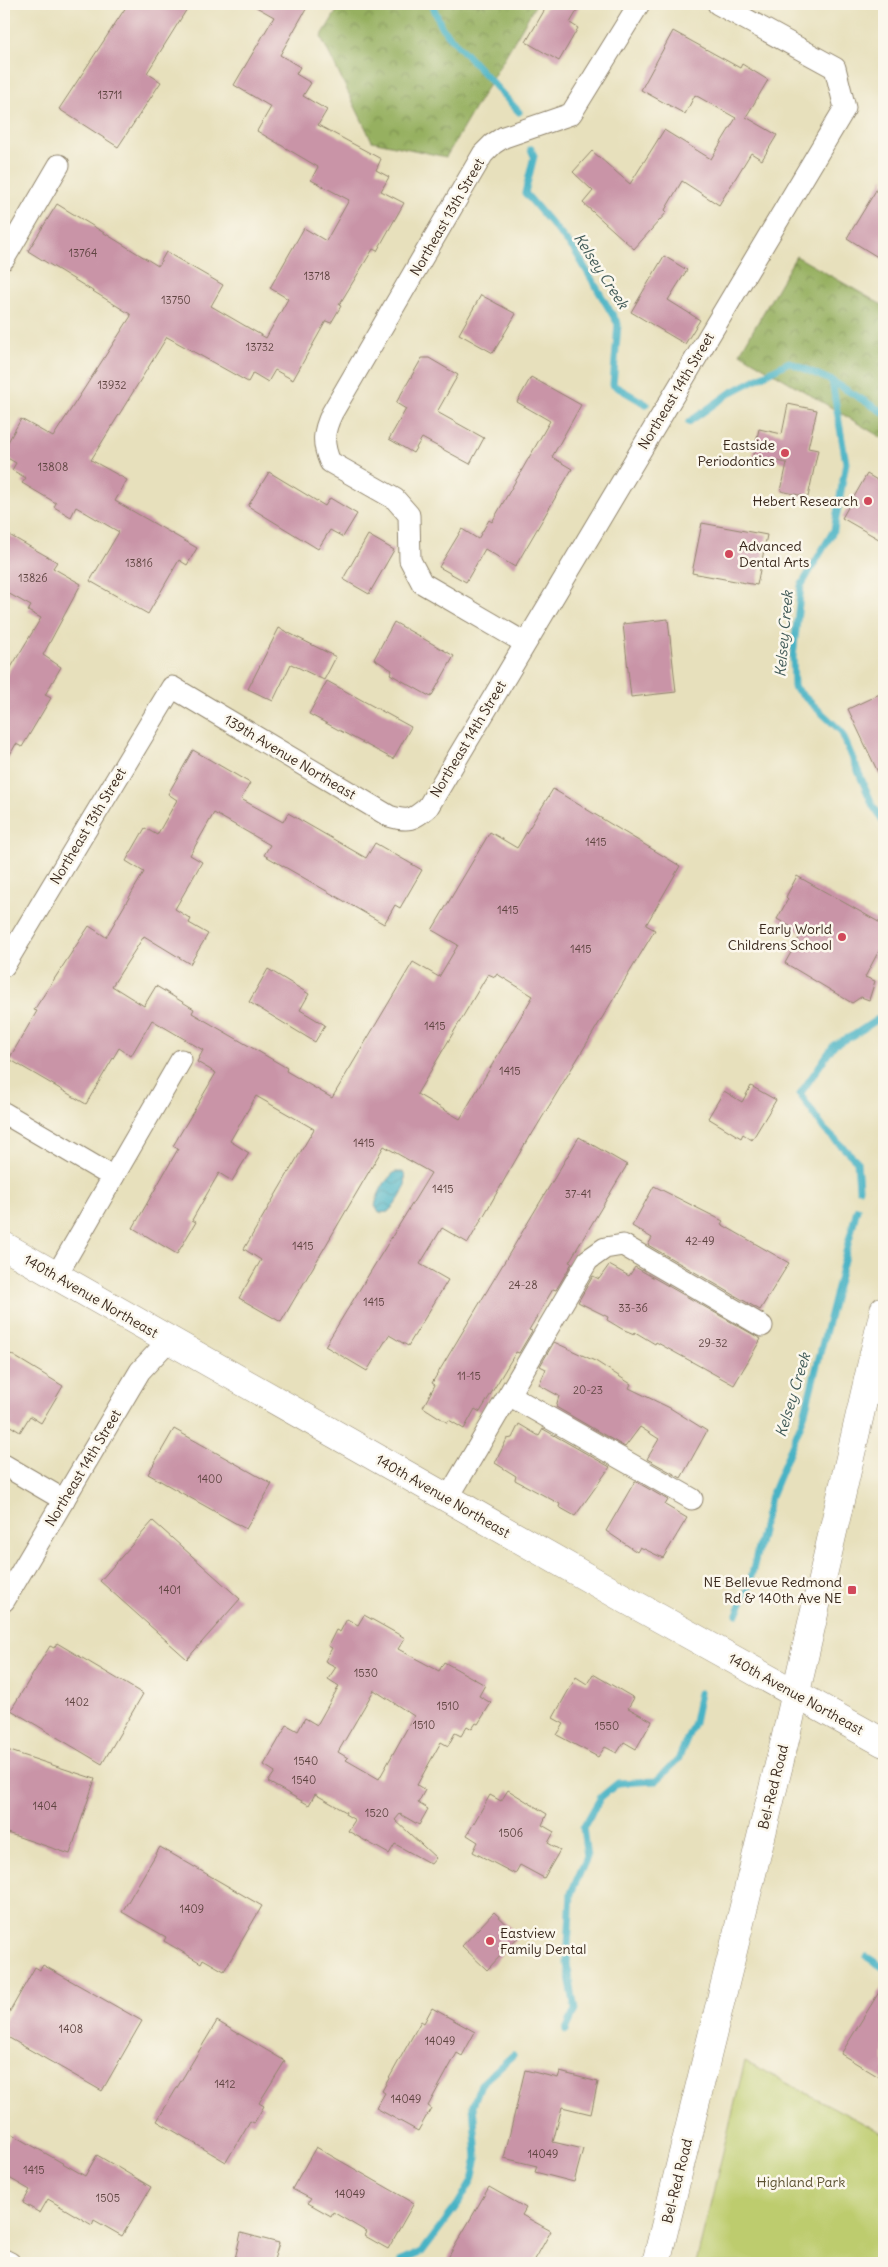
<svg xmlns="http://www.w3.org/2000/svg" width="888" height="2267" font-family="Delius,sans-serif">
  <defs>
    <pattern id="forest-crowns" width="20" height="18" patternUnits="userSpaceOnUse" patternTransform="scale(1.25)"><rect width="20" height="18" fill="#96b061"/><path d="M2 6a3 3 0 1 1 6 0M12 15a3 3 0 1 1 6 0" fill="none" stroke="#7c8f4f"/></pattern>
    <pattern id="water-waves" width="16" height="10" patternUnits="userSpaceOnUse" patternTransform="scale(1.25)"><rect width="16" height="10" fill="#48b3c5"/><path d="M0 5q4-4 8 0t8 0" fill="none" stroke="#3d929f"/></pattern>
  </defs>
  <rect width="100%" height="100%" fill="#fbf7ec"/>
  <filter id="ink" filterUnits="userSpaceOnUse"><feTurbulence type="fractalNoise" baseFrequency=".02" numOctaves="2"/><feDisplacementMap in="SourceGraphic" scale="10" xChannelSelector="R" yChannelSelector="G"/><feConvolveMatrix kernelMatrix="1 2 1 2 8 2 1 2 1" color-interpolation-filters="sRGB"/></filter>
  <filter id="wash" filterUnits="userSpaceOnUse"><feTurbulence type="fractalNoise" baseFrequency=".0096" numOctaves="4" result="noise"/><feDisplacementMap in="SourceGraphic" scale="20" xChannelSelector="R" yChannelSelector="G"/><feGaussianBlur stdDeviation="1.12" result="paint"/><feColorMatrix in="noise" values="0 0 0 0 0 0 0 0 0 0 0 0 0 0 0 0 0 1.4 0 .05"/><feComposite in="paint" operator="in"/></filter>
  <g filter="url(#wash)">
    <rect width="100%" height="100%" fill="#e7e0bc"/>
    <g fill="url(#forest-crowns)" stroke="#686d40">
      <polygon points="341,4 536,4 446,157 372,141 321,37"/>
      <polygon points="796,256 884,306 884,439 740,353"/>
    </g>
    <polygon fill="#bdcc6e" stroke="#7c7b46" points="745,2061 884,2134 884,2263 696,2263"/>
    <path fill="url(#water-waves)" stroke="#426e72" d="M395,1172H403L405,1174C408,1189 398,1202 388,1212L379,1213L375,1206C378,1192 384,1181 395,1172Z"/>
    <g fill="none" stroke-linecap="round" stroke-linejoin="round">
      <g stroke="#48b3c5" stroke-width="7">
        <polyline points="432,4 442,28 519,112"/>
        <polyline points="531,149 534,156 525,193 575,251 618,324 613,385 646,404"/>
        <polyline points="832,381 884,413"/>
        <polyline points="689,422 730,393 789,362 832,381 846,463 834,530 801,586 793,656 794,687 841,731 873,806 884,822"/>
        <polyline points="859,1188 857,1161 824,1129 800,1094 834,1045 854,1035 884,1015"/>
        <polyline points="737,1614 749,1587 769,1501 804,1416 857,1209"/>
        <polyline points="867,1957 884,1968"/>
        <polyline points="566,2030 575,2010 567,1964 571,1893 587,1857 583,1828 601,1797 618,1783 656,1781 678,1760 694,1722 700,1693"/>
        <polyline points="401,2261 422,2252 458,2204 472,2180 477,2158 473,2105 481,2084 513,2055"/>
      </g>
    </g>
    <g id="blocks">
      <g fill="#c994a7" fill-rule="evenodd">
        <polygon points="128,4 190,4 147,73 161,82 118,147 59,109"/>
        <polygon points="251,4 309,4 280,55 300,67 296,74 311,83 303,96 327,110 318,125 381,159 376,170 389,177 381,191 404,203 377,251 373,249 339,305 341,306 331,323 326,321 293,380 275,370 268,382 253,373 248,382 167,337 91,460 127,480 115,501 197,548 187,565 179,560 148,614 90,581 119,532 76,507 71,517 54,507 56,503 22,483 26,478 12,470 16,463 4,456 4,449 21,419 53,437 131,316 130,314 28,251 57,204 158,266 166,252 223,285 211,306 266,338 288,299 270,288 304,228 326,241 349,200 311,180 318,167 257,131 271,107 234,85 274,17"/>
        <polygon points="548,4 581,4 570,23 578,28 559,61 526,42"/>
        <polygon points="673,31 740,68 742,64 768,80 746,117 777,135 762,160 751,153 719,205 682,181 665,210 667,212 634,249 583,203 593,191 573,172 592,151 630,184 664,130 711,159 736,118 695,95 685,114 641,90"/>
        <polygon points="884,177 884,261 847,238"/>
        <polygon points="664,256 687,270 668,300 700,320 685,344 631,312"/>
        <polygon points="481,295 516,314 493,353 459,334"/>
        <polygon points="422,358 429,358 458,375 437,412 484,438 470,464 422,438 413,453 389,439 406,409 396,403"/>
        <polygon points="531,377 581,405 552,457 572,469 515,567 485,549 466,582 439,567 462,529 478,539 489,520 492,522 550,421 517,402"/>
        <polygon points="788,404 817,410 808,448 818,450 808,497 781,491 787,463 753,456 759,429 782,434"/>
        <polygon points="269,472 325,506 330,498 357,514 343,537 330,530 318,549 248,506"/>
        <polygon points="867,474 884,484 884,542 842,518"/>
        <polygon points="702,523 767,535 757,585 692,573"/>
        <polygon points="4,532 57,562 53,568 81,584 43,655 61,667 45,695 51,698 22,747 16,744 4,765 4,679 41,618 28,611 31,606 4,591"/>
        <polygon points="368,535 394,550 369,594 343,579"/>
        <polygon points="668,619 676,692 631,697 623,624"/>
        <polygon points="394,622 454,656 431,697 390,674 392,670 374,659"/>
        <polygon points="279,628 336,657 324,680 291,664 273,701 248,689"/>
        <polygon points="327,681 411,727 393,759 309,714"/>
        <polygon points="884,692 884,785 848,709"/>
        <path d="M193,750L250,783L241,799L283,822L288,813L366,858L375,843L422,870L400,908L395,905L384,924L264,855L270,845L214,813L190,855L202,862L175,909L191,919L189,923L208,934L190,964L144,936L112,986L144,1006L156,986L194,1009L192,1013L287,1068L286,1071L332,1098L413,962L439,977L458,945L432,930L490,832L517,848L553,789L680,866L646,925L655,930L531,1136L530,1135L468,1243L442,1228L420,1264L448,1280L408,1346L389,1335L367,1371L325,1346L431,1173L384,1146L281,1322L239,1298L261,1260L244,1249L314,1129L256,1096L230,1141L249,1153L232,1181L219,1173L192,1220L196,1222L177,1254L133,1228L178,1149L173,1146L216,1073L197,1062L203,1050L152,1020L131,1056L119,1048L86,1104L9,1059L37,1011L34,1010L89,926L106,937L144,872L126,861L145,828L157,835L177,800L168,794ZM488,974L495,977L497,974L533,996L460,1119L417,1094Z"/>
        <polygon points="797,876 884,925 884,941 865,977 875,981 869,1000 861,997 852,1003 785,963 802,933 777,919 788,899 786,897"/>
        <polygon points="268,969 309,994 300,1010 325,1025 315,1042 249,1002"/>
        <polygon points="751,1086 776,1100 752,1140 743,1134 741,1138 708,1118 724,1091 742,1102"/>
        <polygon points="579,1137 627,1165 569,1262 572,1263 556,1290 553,1289 529,1330 532,1331 519,1353 516,1352 480,1412 475,1409 464,1429 449,1420 448,1423 423,1407 435,1385 432,1383"/>
        <polygon points="654,1186 723,1221 721,1224 789,1263 760,1310 648,1245 652,1238 632,1226"/>
        <polygon points="609,1265 629,1276 635,1267 761,1339 734,1385 656,1342 655,1344 635,1332 634,1334 622,1329 607,1320 608,1317 578,1302 593,1276 599,1279"/>
        <polygon points="554,1342 597,1362 631,1384 629,1388 670,1408 707,1431 681,1478 647,1459 659,1439 640,1427 625,1447 556,1407 559,1396 539,1385 546,1369 540,1366"/>
        <polygon points="4,1350 63,1386 41,1423 30,1416 20,1432 4,1422"/>
        <polygon points="519,1424 539,1436 543,1429 610,1467 575,1516 559,1507 560,1504 515,1480 516,1476 495,1463 507,1439 512,1438"/>
        <polygon points="174,1429 272,1484 246,1529 148,1474"/>
        <polygon points="635,1481 668,1500 665,1505 687,1518 663,1558 640,1547 637,1552 606,1531"/>
        <polygon points="153,1521 240,1599 187,1659 100,1581"/>
        <path d="M364,1615L405,1638L398,1649L439,1671L444,1662L485,1685L479,1696L491,1703L478,1724L476,1723L472,1729L467,1726L461,1736L455,1733L448,1746L441,1742L417,1785L425,1790L418,1803L428,1809L419,1825L400,1814L395,1820L436,1858L431,1864L395,1844L389,1854L348,1831L355,1820L345,1814L346,1812L315,1794L309,1805L268,1782L275,1772L264,1765L287,1725L298,1731L305,1718L317,1725L339,1686L328,1679L336,1667L325,1661L332,1648L328,1646L336,1630L340,1632L347,1619L358,1625ZM374,1690L414,1716L379,1779L346,1760L348,1758L338,1752Z"/>
        <polygon points="57,1643 143,1694 102,1764 11,1710 50,1646 54,1648"/>
        <polygon points="593,1674 634,1698 628,1708 652,1721 636,1749 624,1742 617,1753 605,1747 598,1757 557,1735 564,1724 553,1718 576,1677 587,1684"/>
        <polygon points="4,1749 95,1779 70,1854 4,1832"/>
        <polygon points="508,1790 547,1814 542,1825 554,1832 548,1843 560,1850 544,1878 520,1865 515,1874 473,1852 478,1842 467,1835 490,1795 501,1801"/>
        <polygon points="160,1847 262,1906 224,1971 203,1959 201,1963 164,1941 166,1937 122,1912"/>
        <polygon points="494,1912 519,1936 487,1970 462,1946"/>
        <polygon points="43,1965 142,2021 102,2091 4,2035 4,2022 35,1967 40,1970"/>
        <polygon points="884,1984 884,2080 841,2054"/>
        <polygon points="432,2008 475,2032 462,2056 457,2053 428,2106 431,2108 418,2131 376,2108 385,2093 382,2091 421,2021 424,2023"/>
        <polygon points="217,2021 285,2061 259,2103 264,2106 254,2123 250,2121 226,2162 157,2121"/>
        <polygon points="525,2070 558,2078 560,2072 598,2082 591,2114 562,2107 553,2142 583,2149 574,2182 535,2172 537,2166 504,2158"/>
        <polygon points="12,2134 85,2176 97,2155 151,2187 122,2236 94,2220 92,2225 48,2199 40,2213 23,2203 30,2190 4,2175 4,2148"/>
        <polygon points="316,2147 414,2203 388,2249 365,2236 367,2232 333,2212 331,2216 308,2203 311,2199 292,2189"/>
        <polygon points="489,2187 526,2208 522,2215 551,2231 533,2263 445,2263"/>
        <polygon points="241,2233 279,2243 273,2263 234,2263"/>
      </g>
    </g>
  </g>
  <g filter="url(#ink)">
    <use href="#blocks" fill-opacity="0" stroke="#91856d" stroke-width="1"/>
    <g fill="none" stroke-linecap="round" stroke-linejoin="round">
      <g stroke="#91856d" stroke-width="23">
        <g id="minor">
          <polyline points="4,259 59,165"/>
          <path d="M525,643L422,583L410,560L409,515L395,499L330,462C322,443 323,432 332,413L483,154L493,144L504,137L571,114L639,4"/>
          <path d="M4,966L172,687L389,816C408,822 413,820 428,807L845,108L835,68L718,4"/>
          <polyline points="4,1113 113,1177"/>
          <polyline points="56,1276 181,1060"/>
          <polyline points="509,1395 692,1499"/>
          <polyline points="4,1465 64,1500"/>
          <polyline points="448,1498 588,1260 605,1248 623,1245 762,1326"/>
          <polyline points="4,1601 140,1371 169,1340"/>
          <polyline points="4,2260 10,2263"/>
        </g>
      </g>
      <g stroke="#91856d" stroke-width="29">
        <polyline id="secondary" points="4,1246 625,1599 884,1743"/>
      </g>
      <g stroke="#91856d" stroke-width="29">
        <polyline id="primary" points="656,2263 785,1740 884,1310"/>
      </g>
      <use href="#minor" stroke="#fff" stroke-width="21"/>
      <use href="#secondary" stroke="#fff" stroke-width="28"/>
      <use href="#primary" stroke="#fff" stroke-width="28"/>
    </g>
  </g>
  <g fill="#d1495b" stroke="#fbf7ec" stroke-width="2">
    <circle cx="785" cy="453" r="5"/>
    <circle cx="868" cy="501" r="5"/>
    <circle cx="729" cy="554" r="5"/>
    <circle cx="842" cy="937" r="5"/>
    <rect x="847" y="1585" width="10" height="10" rx="2.5"/>
    <circle cx="490" cy="1941" r="5"/>
  </g>
  <g text-anchor="middle" stroke-width="5" stroke-linejoin="round" paint-order="stroke">
    <g font-size="11" fill="#5e4440">
      <text x="110" y="99">13711</text>
      <text x="83" y="257">13764</text>
      <text x="317" y="280">13718</text>
      <text x="176" y="304">13750</text>
      <text x="260" y="351">13732</text>
      <text x="112" y="389">13932</text>
      <text x="53" y="471">13808</text>
      <text x="139" y="567">13816</text>
      <text x="33" y="582">13826</text>
      <text x="596" y="846">1415</text>
      <text x="508" y="914">1415</text>
      <text x="581" y="953">1415</text>
      <text x="435" y="1030">1415</text>
      <text x="510" y="1075">1415</text>
      <text x="364" y="1147">1415</text>
      <text x="443" y="1193">1415</text>
      <text x="578" y="1198">37-41</text>
      <text x="700" y="1245">42-49</text>
      <text x="303" y="1250">1415</text>
      <text x="523" y="1289">24-28</text>
      <text x="374" y="1306">1415</text>
      <text x="633" y="1312">33-36</text>
      <text x="713" y="1347">29-32</text>
      <text x="469" y="1380">11-15</text>
      <text x="588" y="1394">20-23</text>
      <text x="210" y="1483">1400</text>
      <text x="170" y="1594">1401</text>
      <text x="366" y="1677">1530</text>
      <text x="77" y="1706">1402</text>
      <text x="448" y="1710">1510</text>
      <text x="424" y="1729">1510</text>
      <text x="607" y="1730">1550</text>
      <text x="306" y="1765">1540</text>
      <text x="304" y="1784">1540</text>
      <text x="45" y="1810">1404</text>
      <text x="377" y="1817">1520</text>
      <text x="511" y="1837">1506</text>
      <text x="192" y="1913">1409</text>
      <text x="71" y="2033">1408</text>
      <text x="440" y="2045">14049</text>
      <text x="225" y="2088">1412</text>
      <text x="406" y="2103">14049</text>
      <text x="543" y="2158">14049</text>
      <text x="34" y="2174">1415</text>
      <text x="350" y="2198">14049</text>
      <text x="108" y="2202">1505</text>
    </g>
    <g font-size="14" fill="#3b2a1e" stroke="#fbf7ec">
      <text transform="translate(447 217) rotate(-60)" y="5">Northeast 13th Street</text>
      <text transform="translate(676 391) rotate(-59)" y="5">Northeast 14th Street</text>
      <text transform="translate(468 739) rotate(-59)" y="5">Northeast 14th Street</text>
      <text transform="translate(290 757) rotate(31)" y="5">139th Avenue Northeast</text>
      <text transform="translate(88 826) rotate(-59)" y="5">Northeast 13th Street</text>
      <text transform="translate(91 1296) rotate(30)" y="5">140th Avenue Northeast</text>
      <text transform="translate(83 1468) rotate(-59)" y="5">Northeast 14th Street</text>
      <text transform="translate(443 1496) rotate(30)" y="5">140th Avenue Northeast</text>
      <text transform="translate(796 1694) rotate(29)" y="5">140th Avenue Northeast</text>
      <text transform="translate(773 1787) rotate(-76)" y="5">Bel-Red Road</text>
      <text transform="translate(677 2181) rotate(-76)" y="5">Bel-Red Road</text>
    </g>
    <g font-size="14" fill="#3b2a1e" stroke="#fbf7ec" text-anchor="end">
      <text x="775" y="450">Eastside<tspan x="775" dy="16">Periodontics</tspan></text>
      <text x="858" y="506">Hebert Research</text>
      <text x="739" y="551" text-anchor="start">Advanced<tspan x="739" dy="16">Dental Arts</tspan></text>
      <text x="832" y="934">Early World<tspan x="832" dy="16">Childrens School</tspan></text>
      <text x="842" y="1587">NE Bellevue Redmond<tspan x="842" dy="16">Rd &amp; 140th Ave NE</tspan></text>
      <text x="500" y="1938" text-anchor="start">Eastview<tspan x="500" dy="16">Family Dental</tspan></text>
    </g>
    <g font-size="14" fill="#5c5232" stroke="#fbf7ec">
      <text x="801" y="2187">Highland Park</text>
    </g>
    <g font-size="15" font-style="italic" fill="#405a58" stroke="#fbf7ec">
      <text transform="translate(601 271) rotate(57)" y="5">Kelsey Creek</text>
      <text transform="translate(784 634) rotate(-85)" y="5">Kelsey Creek</text>
      <text transform="translate(793 1395) rotate(-73)" y="5">Kelsey Creek</text>
    </g>
  </g>
  <rect width="888" height="2267" fill="none" stroke="#fbf7ec" stroke-width="20"/>
</svg>
